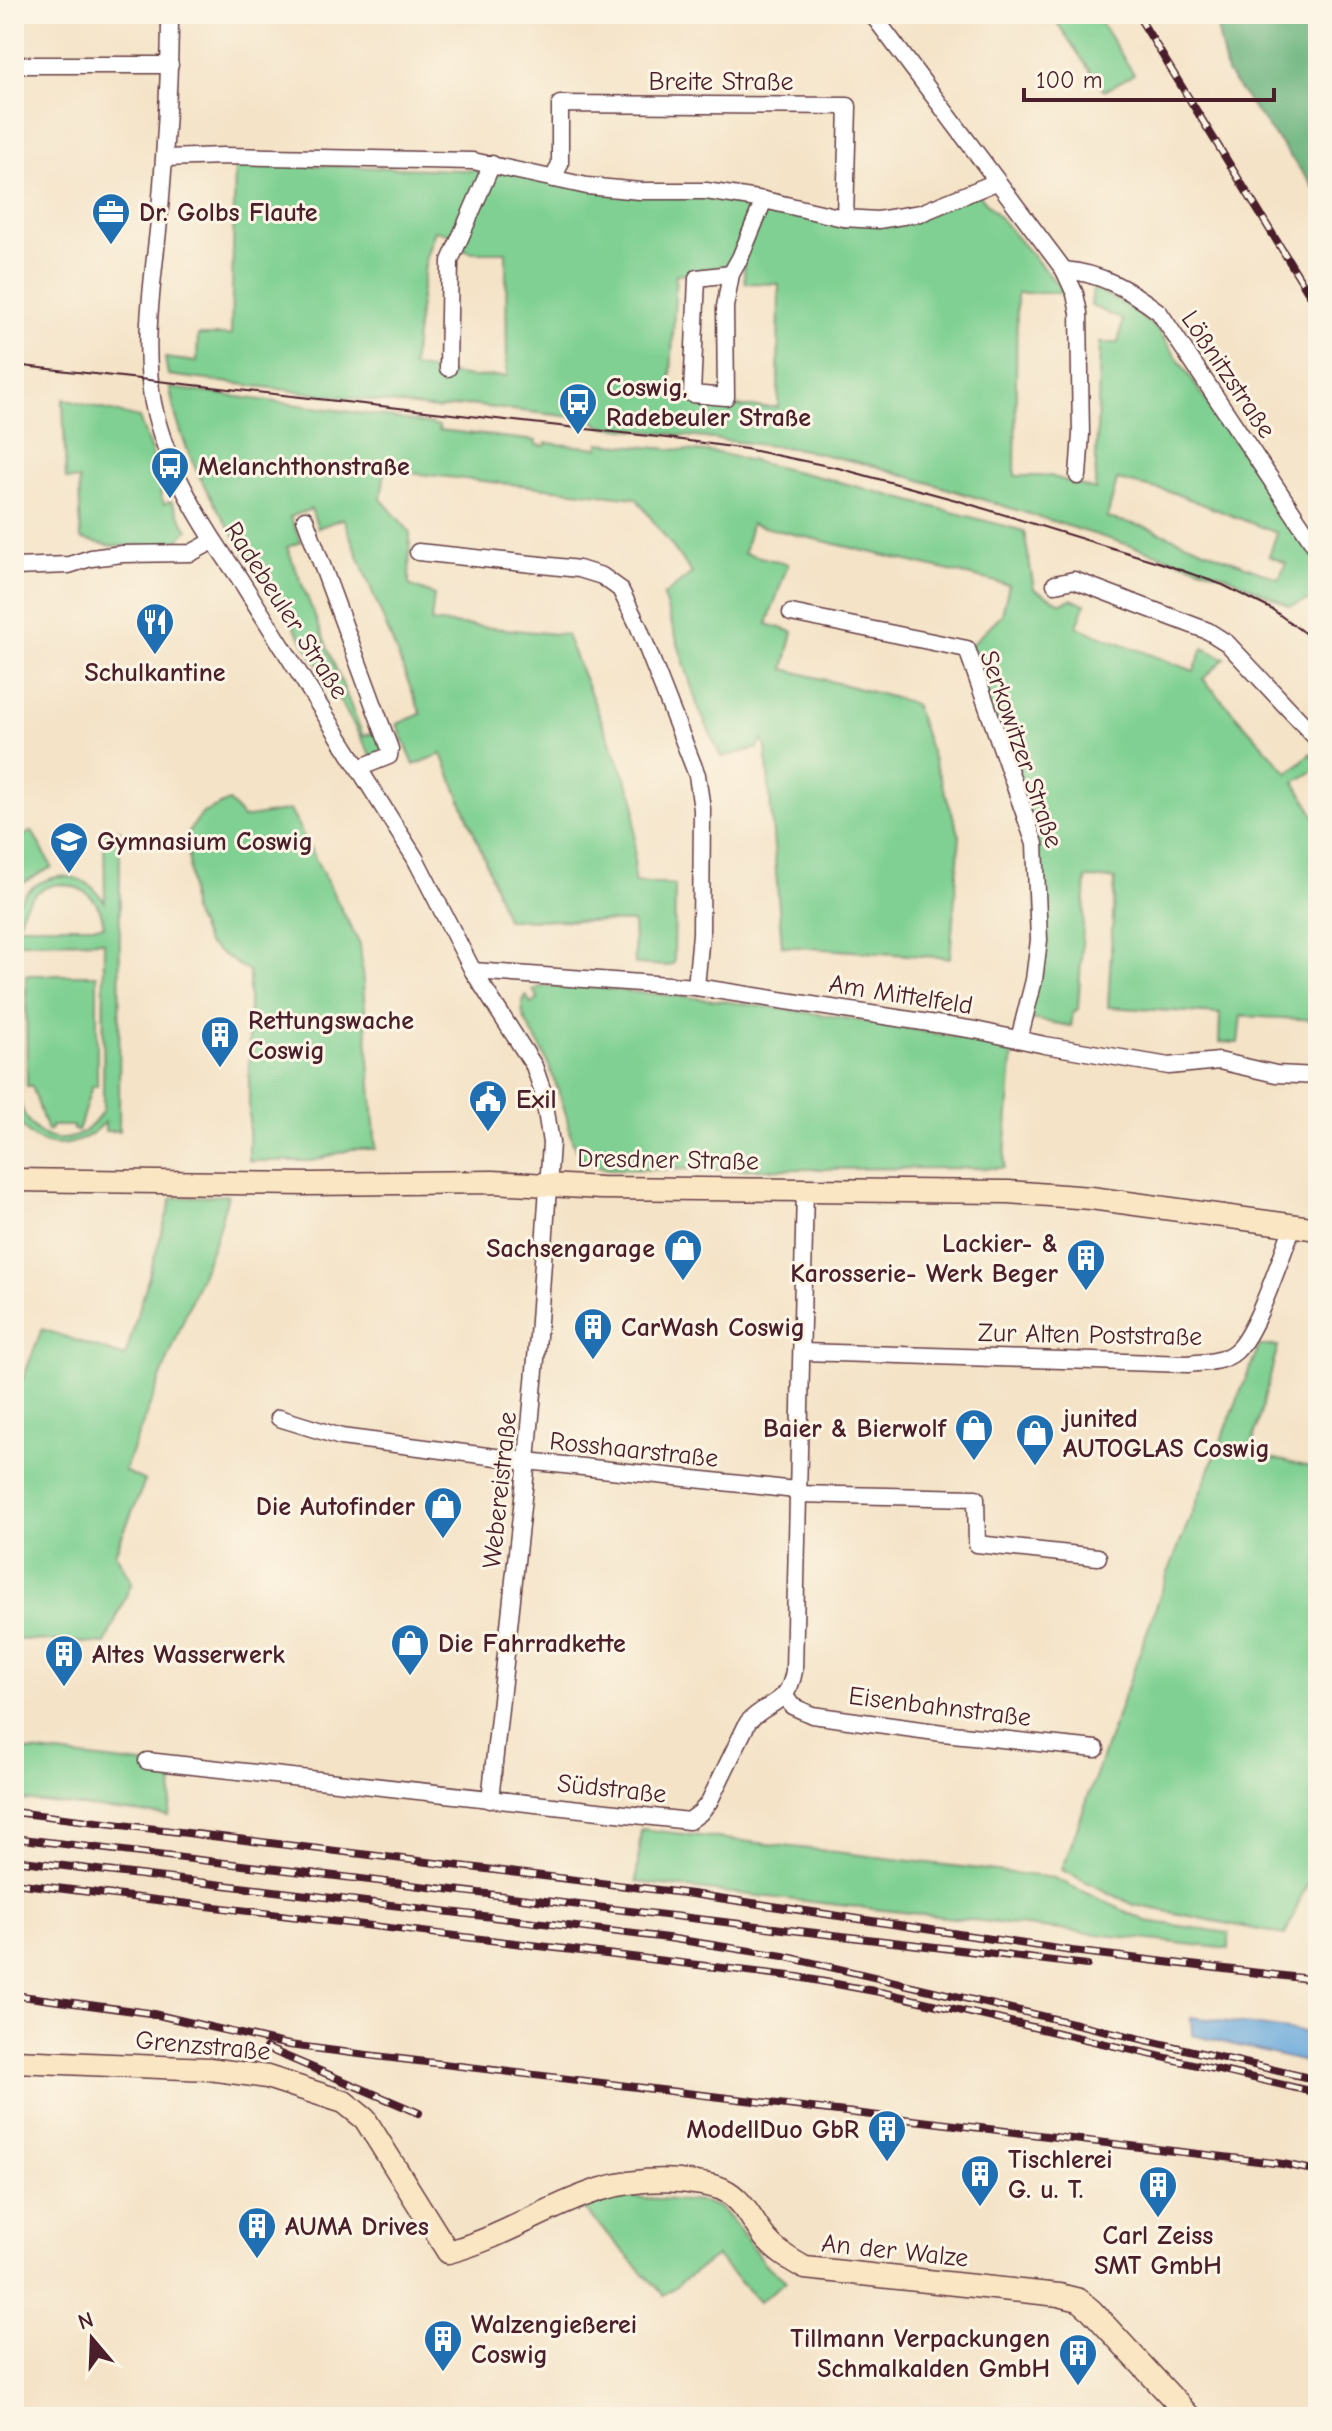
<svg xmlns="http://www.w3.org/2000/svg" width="1332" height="2431" font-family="'Comic Neue',sans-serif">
  <rect width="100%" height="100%" fill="#fcf5e5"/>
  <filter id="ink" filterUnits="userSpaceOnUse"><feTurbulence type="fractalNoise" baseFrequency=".0125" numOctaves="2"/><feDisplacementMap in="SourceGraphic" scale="16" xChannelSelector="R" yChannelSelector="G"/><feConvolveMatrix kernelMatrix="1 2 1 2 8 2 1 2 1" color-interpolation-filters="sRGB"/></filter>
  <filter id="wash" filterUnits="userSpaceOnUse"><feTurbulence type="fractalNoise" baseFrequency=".006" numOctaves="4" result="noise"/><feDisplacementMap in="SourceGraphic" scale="32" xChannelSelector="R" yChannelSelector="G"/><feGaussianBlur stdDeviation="1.8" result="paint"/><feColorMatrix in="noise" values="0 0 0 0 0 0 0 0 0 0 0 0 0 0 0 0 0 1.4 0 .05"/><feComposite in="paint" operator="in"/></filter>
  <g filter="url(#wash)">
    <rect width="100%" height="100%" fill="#f4e3c7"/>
    <g fill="#7fd092" stroke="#64785e" stroke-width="2" fill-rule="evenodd">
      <polygon points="1051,14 1095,14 1134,74 1104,91"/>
      <path d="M235,163L490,171L706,192L879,222L977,192L1065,293H1017L1015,476H1050L1095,490L1100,343H1118L1123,320L1091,306L1093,288L1124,304L1158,330L1318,564V598L1290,606L1225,575L875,466L799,449L601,426L591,419L469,405L437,409L168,375L165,358L197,362L198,335H231ZM435,230L462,237L459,247L471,252H506L507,376L470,377L412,367L426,257ZM743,256L745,283L779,284L778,407H744L670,395L676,274C702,272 722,271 743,256ZM1117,480L1171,492L1277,533L1269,556L1286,563L1279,579L1146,527L1107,518Z"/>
      <path d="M170,388L382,416L439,426V430L536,441V445L545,446L546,443L599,448V443L718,453L832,480L1024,531L1034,589L1061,603L1071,599L1085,604L1077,627L1194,671L1203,648L1225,658L1203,679L1288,773L1311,753L1318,763V768L1295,782L1318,821V1020L1241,1016L1238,1043L1219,1042L1220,1014L1108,1007L1115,879L1086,878L1078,1009L1073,1013L1071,1026L1025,1018L1034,980L1037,868L967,649L1002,614L1009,585L751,524L744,553L788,564L767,624L793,632L784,669L906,701L915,706L960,836L950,958L782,946L766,748L763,740L758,748L721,757L698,707L663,596L692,573L636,498L385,470L381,499L410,532L409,585L434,595L431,622L566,635L635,801L634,882L675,885L674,963L668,966L635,964L633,922L506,919L484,857L442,754L414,765L397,724L421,714L343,518L318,528L311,509L290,517L301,542L287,547L363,736L377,732L383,753L372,757C343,705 313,655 280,605C237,538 182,469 170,388Z"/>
      <polygon points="63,399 139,418 165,489 160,493 164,504 171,501 188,530 173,545 111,546 81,539 79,480 66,479"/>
      <polygon points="229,801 243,818 290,810 360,945 376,1149 352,1149 313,1161 249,1161 249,972 207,944 191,908 188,832 203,813"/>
      <path d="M120,830L119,1131H105V1122C76,1154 28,1155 14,1108V909C29,881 64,865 92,887C96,891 101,897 105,902L104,831ZM61,884C86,887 101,901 104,926H18C22,903 36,886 61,884ZM104,941L103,1110C81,1151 33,1149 20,1103L18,942Z"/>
      <polygon points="32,831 52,867 14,888 14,841"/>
      <polygon points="26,975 97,975 97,1085 92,1086 78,1131 73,1130 73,1126 51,1126 51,1129 47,1131 32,1086 27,1086"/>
      <path d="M541,987C578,983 619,991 656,994C776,1005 895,1025 1013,1048L1004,1168C872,1168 739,1170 607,1169C596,1166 583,1160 576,1150C570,1140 569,1125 566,1114C559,1092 552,1071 542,1050C534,1032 514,1014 526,995L531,1004L539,999L533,990Z"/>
      <polygon points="228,1195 215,1240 124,1471 145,1481 115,1553 132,1582 105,1644 14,1639 14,1402 42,1329 125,1357 172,1198"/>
      <polygon points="1259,1346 1278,1346 1250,1453 1318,1469 1318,1866 1315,1865 1285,1935 1134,1905 1062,1870 1168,1573"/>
      <polygon points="14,1749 175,1768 169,1816 14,1799"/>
      <polygon points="641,1829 1054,1878 1146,1921 1229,1933 1229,1949 636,1882"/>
      <polygon points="628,2197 703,2202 718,2207 731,2219 765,2264 786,2281 759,2302 716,2256 664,2295 582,2207"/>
    </g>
    <polygon fill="#67b27c" stroke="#586854" stroke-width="2" points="1214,14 1318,14 1318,193 1227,73"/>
    <polygon fill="#69a9dc" stroke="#5a6484" stroke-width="2" points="1191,2017 1318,2034 1318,2065 1192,2035"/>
  </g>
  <g filter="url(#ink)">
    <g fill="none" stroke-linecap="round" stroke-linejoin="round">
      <g stroke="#643c42" stroke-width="19">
        <g id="street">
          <path d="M170,14C170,83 165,152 159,221C153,281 142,343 153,403C166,467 201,524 238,576L415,858L473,971L534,1066L543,1092L551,1143L538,1336L527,1461L490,1800"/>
          <polyline points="872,14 1064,270 1075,294 1079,313 1081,434 1078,476"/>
          <polyline points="14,65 170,65"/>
          <polyline points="165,158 223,156 473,161 587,186 640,191 706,191 764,200 843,218 878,220 921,213 996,182"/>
          <polyline points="553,179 560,164 560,104 848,106 845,218"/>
          <path d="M1064,270C1101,273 1130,290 1159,312L1318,550"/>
          <polyline points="731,274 697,278 692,394 726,397 725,307 731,274 740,258 764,200"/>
          <polyline points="448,368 450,261 492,164"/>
          <polyline points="305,519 390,749 389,756 359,768"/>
          <polyline points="418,552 579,569 602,576 620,589 638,625 697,775 702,809 701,934 696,987"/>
          <polyline points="14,567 69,565 91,558 122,554 191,553 213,541"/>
          <polyline points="1055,584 1074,580 1208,631 1227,643 1318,740"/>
          <polyline points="791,613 967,649 1035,844 1039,940 1034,980 1019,1039"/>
          <polyline points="473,971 696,987 975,1030 1045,1045 1169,1066 1219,1061 1276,1074 1318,1076"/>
          <path d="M803,1352L1188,1364C1203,1362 1223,1363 1236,1351C1257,1332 1281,1256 1293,1226"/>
          <polyline points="279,1418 341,1437 527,1461 796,1490"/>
          <polyline points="796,1494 976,1498 977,1544 1098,1557"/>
          <polyline points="785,1696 792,1706 812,1715 943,1733 1096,1749"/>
          <path d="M147,1761L689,1821L700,1813L709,1802L748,1722C769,1700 788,1706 794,1671L805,1189"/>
        </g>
      </g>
      <g stroke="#643c42" stroke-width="25">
        <g id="secondary">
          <polyline points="14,1180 308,1184 493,1182 601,1188 1008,1192 1091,1198 1318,1229"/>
          <path d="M14,2061L209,2069L267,2077L344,2102L365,2119L448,2252C534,2229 584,2173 680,2181C692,2183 711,2184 722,2189C744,2199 752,2222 766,2239C777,2252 791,2260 805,2268L1059,2295L1079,2300L1091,2310L1190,2417"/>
        </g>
      </g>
      <use href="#street" stroke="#fff" stroke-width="16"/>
      <use href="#secondary" stroke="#fbe6c4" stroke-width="22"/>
      <polyline stroke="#4a1f2b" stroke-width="2" points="14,365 667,438 746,449 838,468 956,500 1161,563 1223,585 1273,610 1318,643"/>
      <g stroke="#4a1f2b" stroke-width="8">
        <g id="rail">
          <polyline points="1137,14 1318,308"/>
          <polyline points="14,1812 692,1894 1072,1951 1318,1980"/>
          <polyline points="14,1838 1087,1965"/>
          <polyline points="14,1860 668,1938 783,1956 1318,2080"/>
          <polyline points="14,1883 798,1977 885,1993 1318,2093"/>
          <polyline points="14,1995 149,2013 289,2045 367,2055 1283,2164 1318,2171"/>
          <polyline points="266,2048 419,2113"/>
        </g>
      </g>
      <use href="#rail" stroke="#fcf5e5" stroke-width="5" stroke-dasharray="15" stroke-linecap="butt"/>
    </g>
  </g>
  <defs>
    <g id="office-pin" transform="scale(2)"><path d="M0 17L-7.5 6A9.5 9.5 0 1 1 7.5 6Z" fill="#1f6fb2" stroke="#fcf5e5"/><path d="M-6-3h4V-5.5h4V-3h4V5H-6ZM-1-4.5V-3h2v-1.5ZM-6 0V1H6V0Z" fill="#fff"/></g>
    <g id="bus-pin" transform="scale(2)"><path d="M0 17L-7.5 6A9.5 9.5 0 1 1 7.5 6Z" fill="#1f6fb2" stroke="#fcf5e5"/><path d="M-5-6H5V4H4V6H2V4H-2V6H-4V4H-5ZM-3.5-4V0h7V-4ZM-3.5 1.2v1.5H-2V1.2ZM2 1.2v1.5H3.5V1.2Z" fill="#fff"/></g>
    <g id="restaurant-pin" transform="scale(2)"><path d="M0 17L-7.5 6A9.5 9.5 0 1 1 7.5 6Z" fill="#1f6fb2" stroke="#fcf5e5"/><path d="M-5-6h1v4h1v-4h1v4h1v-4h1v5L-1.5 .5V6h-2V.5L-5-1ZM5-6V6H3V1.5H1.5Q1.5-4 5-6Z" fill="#fff"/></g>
    <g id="school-pin" transform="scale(2)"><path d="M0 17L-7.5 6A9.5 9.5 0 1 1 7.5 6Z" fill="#1f6fb2" stroke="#fcf5e5"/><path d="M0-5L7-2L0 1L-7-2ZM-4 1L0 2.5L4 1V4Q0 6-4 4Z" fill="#fff"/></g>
    <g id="building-pin" transform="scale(2)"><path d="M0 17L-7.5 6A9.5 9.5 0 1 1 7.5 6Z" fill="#1f6fb2" stroke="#fcf5e5"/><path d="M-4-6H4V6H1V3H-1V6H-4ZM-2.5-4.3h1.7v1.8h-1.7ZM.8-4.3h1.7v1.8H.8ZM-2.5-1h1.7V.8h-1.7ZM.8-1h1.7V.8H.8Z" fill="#fff"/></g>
    <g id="civic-pin" transform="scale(2)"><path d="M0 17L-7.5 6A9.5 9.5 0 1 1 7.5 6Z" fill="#1f6fb2" stroke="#fcf5e5"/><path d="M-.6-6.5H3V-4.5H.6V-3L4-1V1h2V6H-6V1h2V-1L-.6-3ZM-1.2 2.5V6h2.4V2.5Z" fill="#fff"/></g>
    <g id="shop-pin" transform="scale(2)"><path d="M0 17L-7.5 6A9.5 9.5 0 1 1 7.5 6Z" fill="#1f6fb2" stroke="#fcf5e5"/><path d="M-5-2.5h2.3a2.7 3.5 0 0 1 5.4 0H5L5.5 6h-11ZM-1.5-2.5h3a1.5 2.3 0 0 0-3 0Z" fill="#fff"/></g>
  </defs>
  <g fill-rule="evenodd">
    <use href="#office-pin" x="111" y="212"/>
    <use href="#bus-pin" x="578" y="402"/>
    <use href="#bus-pin" x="170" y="466"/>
    <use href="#restaurant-pin" x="155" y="622"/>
    <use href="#school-pin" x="69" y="841"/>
    <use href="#building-pin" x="220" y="1035"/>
    <use href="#civic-pin" x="488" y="1099"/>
    <use href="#shop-pin" x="683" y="1248"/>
    <use href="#building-pin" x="1086" y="1258"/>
    <use href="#building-pin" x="593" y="1327"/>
    <use href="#shop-pin" x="974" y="1428"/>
    <use href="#shop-pin" x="1035" y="1433"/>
    <use href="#shop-pin" x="443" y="1506"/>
    <use href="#shop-pin" x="410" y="1643"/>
    <use href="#building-pin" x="64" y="1654"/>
    <use href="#building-pin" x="887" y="2129"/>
    <use href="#building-pin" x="980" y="2174"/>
    <use href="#building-pin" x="1158" y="2185"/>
    <use href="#building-pin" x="257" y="2226"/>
    <use href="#building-pin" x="443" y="2339"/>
    <use href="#building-pin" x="1078" y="2353"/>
  </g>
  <g text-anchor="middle" stroke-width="6" stroke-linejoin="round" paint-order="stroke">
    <g font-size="26" fill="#4a1f2b" stroke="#fcf5e5">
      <text x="721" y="90">Breite Straße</text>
      <text transform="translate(1229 374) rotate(56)" y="9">Lößnitzstraße</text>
      <text transform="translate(287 610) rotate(57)" y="9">Radebeuler Straße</text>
      <text transform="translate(1022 749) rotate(71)" y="9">Serkowitzer Straße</text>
      <text transform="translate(901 994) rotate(9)" y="9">Am Mittelfeld</text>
      <text transform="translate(668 1159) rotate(1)" y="9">Dresdner Straße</text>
      <text transform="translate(1090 1334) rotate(1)" y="9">Zur Alten Poststraße</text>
      <text transform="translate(634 1449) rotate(6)" y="9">Rosshaarstraße</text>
      <text transform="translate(499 1490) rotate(-84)" y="9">Webereistraße</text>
      <text transform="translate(940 1706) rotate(7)" y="9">Eisenbahnstraße</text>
      <text transform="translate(612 1788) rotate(6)" y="9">Südstraße</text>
      <text transform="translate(203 2045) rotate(5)" y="9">Grenzstraße</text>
      <text transform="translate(895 2250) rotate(6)" y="9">An der Walze</text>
    </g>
    <g font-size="26" font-weight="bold" fill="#4a1f2b" stroke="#fcf5e5" text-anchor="start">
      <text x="139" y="221">Dr. Golbs Flaute</text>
      <text x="606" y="396">Coswig,<tspan x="606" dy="30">Radebeuler Straße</tspan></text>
      <text x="198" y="475">Melanchthonstraße</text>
      <text x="155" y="681" text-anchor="middle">Schulkantine</text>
      <text x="97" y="850">Gymnasium Coswig</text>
      <text x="248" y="1029">Rettungswache<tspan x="248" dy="30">Coswig</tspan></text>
      <text x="516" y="1108">Exil</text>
      <text x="1058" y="1252" text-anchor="end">Lackier- &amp;<tspan x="1058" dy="30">Karosserie- Werk Beger</tspan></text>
      <text x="655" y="1257" text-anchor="end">Sachsengarage</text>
      <text x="621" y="1336">CarWash Coswig</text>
      <text x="1063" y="1427">junited<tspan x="1063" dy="30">AUTOGLAS Coswig</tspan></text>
      <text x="946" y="1437" text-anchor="end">Baier &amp; Bierwolf</text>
      <text x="415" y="1515" text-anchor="end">Die Autofinder</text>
      <text x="438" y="1652">Die Fahrradkette</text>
      <text x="92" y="1663">Altes Wasserwerk</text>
      <text x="859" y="2138" text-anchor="end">ModellDuo GbR</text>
      <text x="1008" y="2168">Tischlerei<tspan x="1008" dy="30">G. u. T.</tspan></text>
      <text x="285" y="2235">AUMA Drives</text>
      <text x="1158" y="2244" text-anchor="middle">Carl Zeiss<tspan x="1158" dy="30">SMT GmbH</tspan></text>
      <text x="471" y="2333">Walzengießerei<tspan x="471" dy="30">Coswig</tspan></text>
      <text x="1050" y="2347" text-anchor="end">Tillmann Verpackungen<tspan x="1050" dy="30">Schmalkalden GmbH</tspan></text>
    </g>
  </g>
  <rect width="1332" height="2431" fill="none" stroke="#fcf5e5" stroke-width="48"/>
  <g transform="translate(92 2339) rotate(341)" stroke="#fcf5e5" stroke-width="6" paint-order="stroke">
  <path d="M0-6L14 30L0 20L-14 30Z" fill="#4a1f2b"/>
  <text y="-12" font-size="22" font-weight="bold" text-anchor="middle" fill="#4a1f2b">N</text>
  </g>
  <path d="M1024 88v12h250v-12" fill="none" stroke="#4a1f2b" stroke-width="4"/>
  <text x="1036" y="88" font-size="24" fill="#4a1f2b" stroke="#fcf5e5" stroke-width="6" paint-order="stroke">100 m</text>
</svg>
